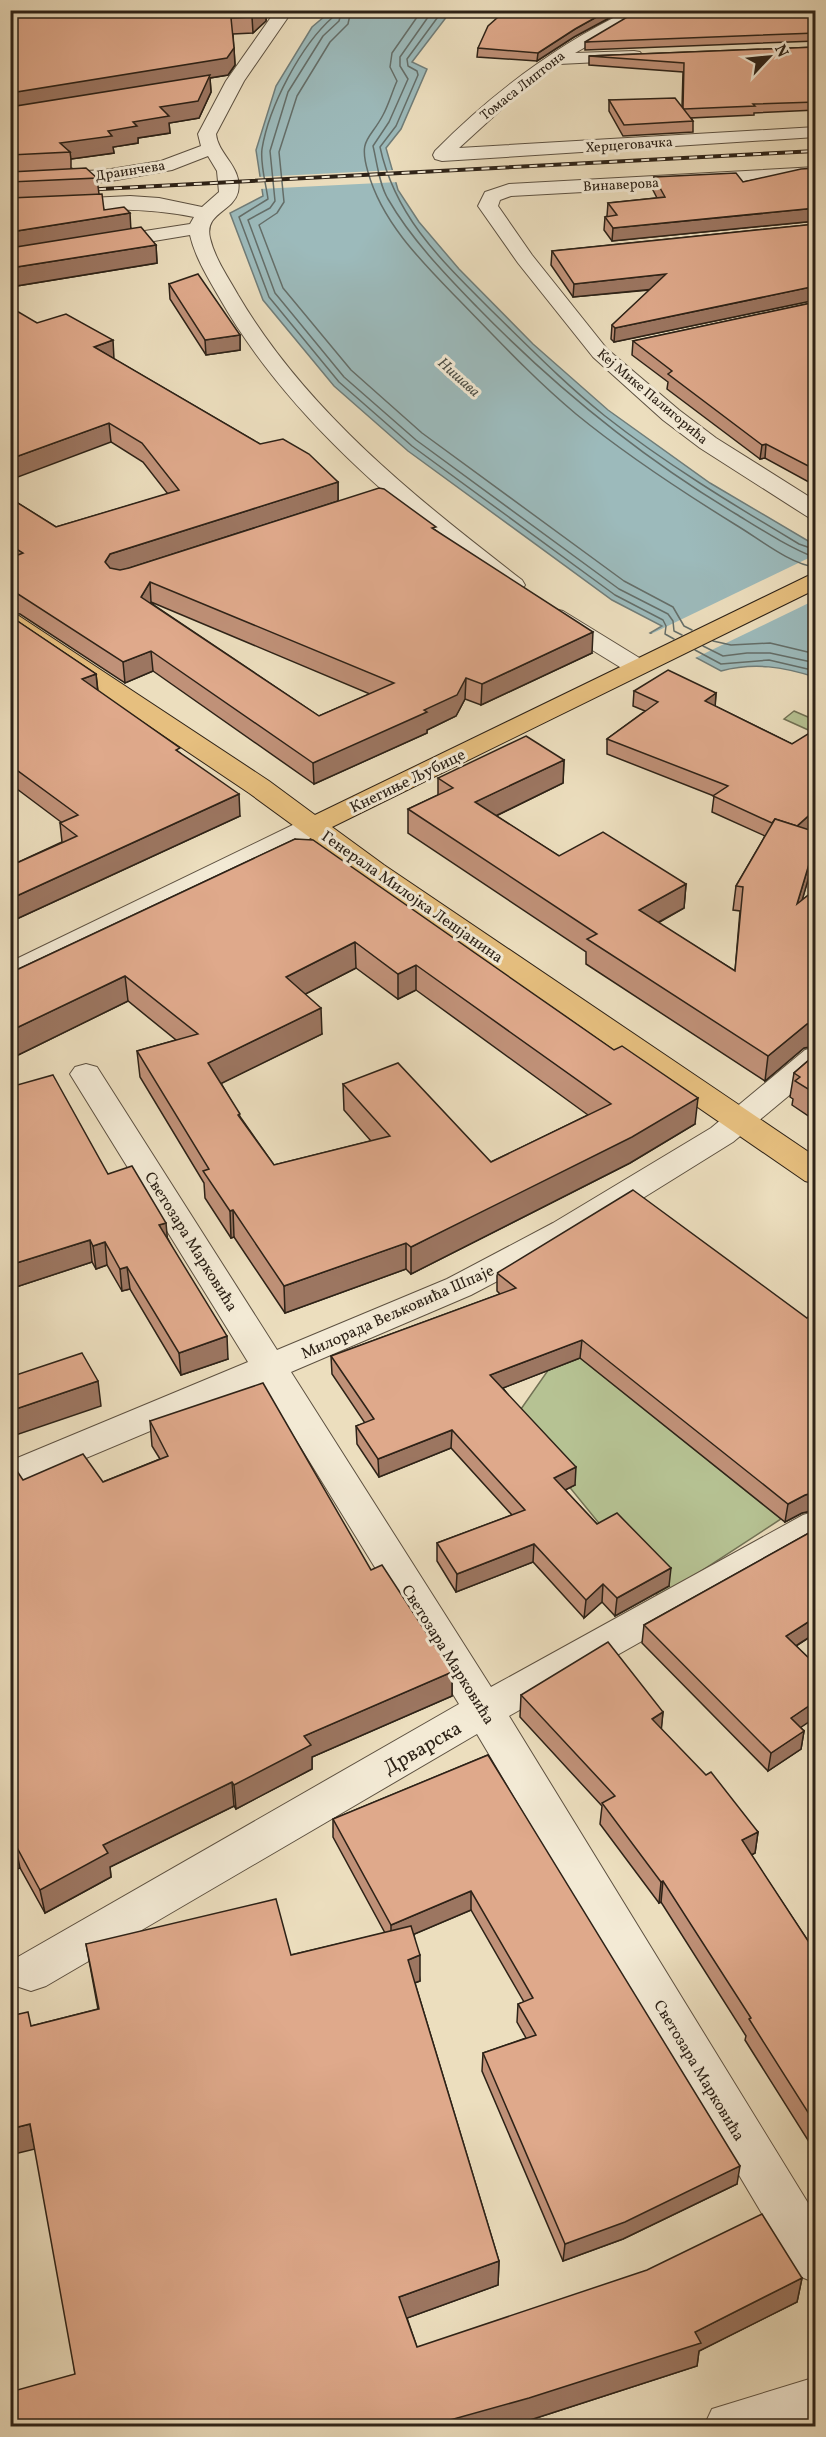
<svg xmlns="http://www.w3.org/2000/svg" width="826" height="2437" font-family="Vollkorn,serif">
  <rect width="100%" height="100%" fill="#ecdebe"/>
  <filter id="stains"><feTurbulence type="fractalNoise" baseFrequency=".00333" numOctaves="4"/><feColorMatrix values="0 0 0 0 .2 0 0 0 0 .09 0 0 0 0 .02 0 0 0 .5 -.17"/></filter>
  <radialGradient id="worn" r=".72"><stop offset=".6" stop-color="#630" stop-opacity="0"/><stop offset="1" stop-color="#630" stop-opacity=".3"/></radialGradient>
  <g fill="#b6c293" stroke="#727255" stroke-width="1.5">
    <polygon points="794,711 815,720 815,733 784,719"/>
    <polygon points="565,1346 781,1519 660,1598 514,1419"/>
  </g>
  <path fill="#9cbabb" stroke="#707d79" stroke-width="1.5" d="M331,11H451L412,62L427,69L401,129L386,148L398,190L419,222L459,269L533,344L608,410L710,483L815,545V677C783,667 755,662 721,671L650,633L662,626L612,600L408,451L334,386L263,300L230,213L263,196L256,150L276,86L312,27Z"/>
  <g fill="#ecdebe">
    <polygon points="395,170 399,182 259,189 257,177"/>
    <polygon points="815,555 815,600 693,659 649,635"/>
  </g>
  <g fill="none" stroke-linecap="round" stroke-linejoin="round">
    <g stroke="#646e69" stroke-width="1.5">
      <path d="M334,10L333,17C301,45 269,106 262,149C260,164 266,184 268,199L239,217L269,297L339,382L412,446L615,595L663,620L666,626L665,634L674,639"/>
      <polyline points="342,10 339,21 323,36 288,92 270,151 275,201 270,208 248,220 275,293 344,377 416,440 619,589 668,614 673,621 674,631 682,635"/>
      <polyline points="351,10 348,24 330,42 297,96 279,152 284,202 277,213 259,225 283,288 351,370 422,433 624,581 673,607 684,626 692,630"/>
      <path d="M422,10L392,53L390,67L397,81C392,92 389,104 383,115C370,140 358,138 368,172C382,223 423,263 459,300C497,339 534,379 576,414C626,455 681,491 736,525C758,538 791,565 816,567"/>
      <path d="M433,10L400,57V66L408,79L389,122L373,146C377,162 379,184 388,199C411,239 445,274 477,307C555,387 641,457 736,514C762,530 788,547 816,558"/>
      <path d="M443,10L407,59L408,66L417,71L418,75L396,126L380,147C395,217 442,261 491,310C528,346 564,383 605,416C666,464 732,504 799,544L816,550"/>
      <polyline points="713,641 731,645 770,643 816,654"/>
      <polyline points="703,646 723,656 747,653 770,653 816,663"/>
      <polyline points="695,650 721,664 769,660 816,671"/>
    </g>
    <g stroke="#5d5141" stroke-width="2">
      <g id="minor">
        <path d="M276,10H293L244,81L216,134C218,155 243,167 238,192C233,212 204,213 210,238C215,259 228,277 238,295C307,412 416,498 522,580L525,585L522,590L513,592L504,590C397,506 287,417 219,297C208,278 195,257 190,235L106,249L99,247L96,243L99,239L106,237L190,224L194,217C132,204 73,211 10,214V202L130,196L159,198L202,207L219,192L217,171L208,156L172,170L105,182L10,187V175L105,170L161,161L201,146L198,134L226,81Z"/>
        <path d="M629,10H651L575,53L634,51L640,52L643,56L640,60L559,64L517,95L459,148L816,127V137L442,161L435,159L433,155L435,151C493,92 555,46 629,10Z"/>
        <polygon points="816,167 816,179 511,196 500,200 498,206 532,255 607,349 679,410 716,438 816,501 816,519 808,517 700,448 663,420 593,357 518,263 478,206 485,192 509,184"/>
        <polygon points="554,609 563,611 646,662 650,667 646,672 637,675 628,672 545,621 542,616 545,611"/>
        <polygon points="313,818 323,820 327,826 323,832 20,980 10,983 10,962 303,820"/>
        <polygon points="816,1047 816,1073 733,1142 577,1239 471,1295 291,1372 491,1687 803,1515 816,1511 816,1543 509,1716 816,2216 816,2283 799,2276 477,1734 46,1986 31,1991 16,1986 10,1974 16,1958 459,1704 262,1384 10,1490 10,1461 248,1362 70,1074 75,1067 86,1064 97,1067 277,1350 447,1279 553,1223 711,1128 805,1050"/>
        <polygon points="816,2377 816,2426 704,2426 712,2409"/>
      </g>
    </g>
    <g stroke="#2d2217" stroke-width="2">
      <polygon id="major" points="816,572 816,589 332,827 384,865 816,1157 816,1184 805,1181 364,877 249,793 10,632 10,614 19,616 269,781 315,815"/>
    </g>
    <use href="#minor" fill="#f3ead5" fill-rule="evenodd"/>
    <use href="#major" fill="#e6bf7f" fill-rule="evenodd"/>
    <g stroke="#2d2217" stroke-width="4">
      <polyline id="rail" points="82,190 816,151"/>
    </g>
    <use href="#rail" stroke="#f3ead5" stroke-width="2" stroke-dasharray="8" stroke-linecap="butt"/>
  </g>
  <g fill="#c09178" stroke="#2d2217" stroke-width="1.5" fill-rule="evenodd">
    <polygon points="10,10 266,10 266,21 253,33 233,34 235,65 228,75 210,78 211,92 199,118 169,123 170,133 138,138 138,143 113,147 114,153 71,159 71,168 97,178 99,194 104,210 156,245 157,263 10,287"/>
    <polygon points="506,10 624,10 574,37 537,61 477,57 478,48"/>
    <polygon points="816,10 816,41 585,50 585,42"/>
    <polygon points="816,47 816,110 754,113 754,115 691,118 693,121 693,132 623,136 609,111 609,100 682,107 683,72 589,65 589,56"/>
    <polygon points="816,168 816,221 612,241 604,230 605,217 607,216 608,203 657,198 653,190 654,177 743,182"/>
    <polygon points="816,224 816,300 614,342 611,339 612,325 650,290 573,297 551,265 552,251"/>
    <polygon points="169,284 240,335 240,350 206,355 170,299"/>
    <polygon points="816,302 816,486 765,458 760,459 667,389 668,382 632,355 633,341"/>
    <path d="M37,323L114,359L260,444L338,482V501L435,530L592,653L481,705L465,699L456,716L427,730V733L314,784L153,671L125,683L20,614L10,613V498L56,527L168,494L143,462L111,442ZM151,602L370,694L319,716L151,603Z"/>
    <polygon points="10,616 96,674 98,691 180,753 240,816 10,922 10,866 62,842 60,823 61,822 13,786 10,787"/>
    <polygon points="634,691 716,693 715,706 792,744 816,734 816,823 808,829 816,832 816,851 802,900 816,889 816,1046 804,1048 765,1081 586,964 586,952 408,833 408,809 438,795 438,778 564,760 563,783 496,816 559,856 686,884 684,908 658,923 735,971 740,911 733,910 736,886 765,836 712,812 714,796 607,754 607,739 645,711 633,706"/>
    <path d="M295,839L695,1124L630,1163L411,1274L406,1269L285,1313L234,1237L231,1238L205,1198L204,1183L140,1077L137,1051L176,1040L128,1001L10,1059V973ZM356,968L398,999L416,990L588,1115L491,1162L343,1084L344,1110L371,1141L274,1165L241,1118L221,1083L322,1034L305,994Z"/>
    <polygon points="816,1054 816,1121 792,1105 793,1099 790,1097 794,1073"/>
    <polygon points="10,1087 108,1174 168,1239 228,1359 181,1375 130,1289 122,1291 107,1265 96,1269 92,1262 10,1289"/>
    <polygon points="497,1273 807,1318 816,1311 816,1510 802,1513 785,1522 580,1358 503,1388 575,1485 565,1490 597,1524 669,1586 615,1616 602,1602 584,1618 533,1562 456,1592 437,1561 437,1543 512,1515 451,1448 379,1477 357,1444 356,1426 365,1423 332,1374 331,1356 500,1294 497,1291"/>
    <polygon points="150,1421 371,1570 452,1672 452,1696 312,1757 312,1769 236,1809 234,1806 110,1867 111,1877 45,1913 20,1868 10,1871 23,1480 103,1482 160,1459 152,1446"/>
    <polygon points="816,1529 816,1633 796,1646 816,1665 816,1717 800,1727 804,1731 801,1749 768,1771 642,1643 644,1625"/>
    <polygon points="521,1695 663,1712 661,1729 758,1832 755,1853 751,1855 816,1953 816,2153 745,2040 746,2036 661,1902 659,1903 600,1824 602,1806 520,1717"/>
    <polygon points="488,1755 737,2184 623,2239 563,2261 482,2071 483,2053 526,2038 517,2022 518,2004 524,2002 471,1910 414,1934 420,1981 415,1983 499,2261 498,2285 407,2318 417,2347 802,2278 797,2302 699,2351 697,2366 527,2421 507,2427 10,2427 75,2374 31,2026 98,2009 86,1944 291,1955 385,1933 333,1837 333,1819"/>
  </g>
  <g fill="#9c7661" stroke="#2d2217" stroke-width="1.5">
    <polygon points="10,10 45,10 10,19"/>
    <polygon points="259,10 266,10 266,21 253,33 252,17"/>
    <polygon points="609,10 624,10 574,37 537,61 538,53 575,29"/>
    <polygon points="234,48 235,65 228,75 210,78 211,92 199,118 169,123 170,133 138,138 138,143 113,147 114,153 71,159 70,152 10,110 10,93"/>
    <polygon points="816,208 816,221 612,241 613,228"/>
    <polygon points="130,213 131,231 10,251 10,232"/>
    <polygon points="156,245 157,263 10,287 10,268"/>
    <polygon points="666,274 665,288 573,297 574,284"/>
    <polygon points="816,286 816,300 614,342 615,328"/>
    <polygon points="240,335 240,350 206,355 205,340"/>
    <polygon points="113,340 114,359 94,347"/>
    <polygon points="109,423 111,442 10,480 10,459"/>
    <polygon points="766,444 765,458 760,459 762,445"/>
    <polygon points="338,482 338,501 111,574 105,562 110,554"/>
    <polygon points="150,582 151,602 143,617 141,597"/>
    <polygon points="593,632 592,653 481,705 482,684"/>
    <polygon points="151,651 153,671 125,683 123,662"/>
    <polygon points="96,674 98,694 82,679"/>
    <polygon points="466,678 465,699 456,716 427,730 427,733 314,784 313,763 424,710"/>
    <polygon points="716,693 715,709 705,701"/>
    <polygon points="564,760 563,783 475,826 475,802"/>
    <polygon points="11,765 13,786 10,787"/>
    <polygon points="239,794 240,816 10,922 10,899"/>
    <polygon points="816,809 816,823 789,847 791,832"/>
    <polygon points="816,841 815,856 794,928 797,904"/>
    <polygon points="686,884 684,908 637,934 639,910"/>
    <polygon points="355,942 356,968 288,1003 286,977"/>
    <polygon points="416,965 416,990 398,999 398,974"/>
    <polygon points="125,976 128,1001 10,1059 10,1031"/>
    <polygon points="321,1008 322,1034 210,1089 208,1063"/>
    <polygon points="816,1022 816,1046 804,1048 765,1081 768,1056 807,1024"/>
    <polygon points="698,1098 695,1124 630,1163 411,1274 411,1247"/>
    <polygon points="233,1210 234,1237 231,1238 230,1211"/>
    <polygon points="166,1223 168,1245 159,1225"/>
    <polygon points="90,1240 92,1262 10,1289 10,1265"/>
    <polygon points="105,1242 107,1265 96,1269 93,1246"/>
    <polygon points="406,1243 406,1269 285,1313 284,1286"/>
    <polygon points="127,1267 130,1289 122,1291 120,1269"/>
    <polygon points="227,1336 228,1359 181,1375 179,1353"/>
    <polygon points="582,1340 580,1358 490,1393 490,1375"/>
    <polygon points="98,1381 101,1406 10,1437 10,1411"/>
    <polygon points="452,1430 451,1448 379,1477 378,1459"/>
    <polygon points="576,1467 575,1485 553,1496 554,1478"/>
    <polygon points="816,1492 816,1510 802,1513 785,1522 788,1504 805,1495"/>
    <polygon points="534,1544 533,1562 456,1592 457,1574"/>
    <polygon points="671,1568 669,1586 615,1616 617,1598"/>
    <polygon points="603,1584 602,1602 584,1618 586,1600"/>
    <polygon points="816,1617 816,1633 783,1654 786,1636"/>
    <polygon points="452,1672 452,1696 312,1757 312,1769 236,1809 234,1785 304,1736"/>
    <polygon points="816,1701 816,1717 788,1736 791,1718"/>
    <polygon points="663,1712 661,1733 652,1719"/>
    <polygon points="804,1731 801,1749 768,1771 771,1753"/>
    <polygon points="232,1782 234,1806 110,1867 111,1877 45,1913 40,1890 103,1845"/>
    <polygon points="758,1832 755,1853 738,1862 742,1840"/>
    <polygon points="15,1844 20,1868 10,1871 10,1846"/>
    <polygon points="663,1881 661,1902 659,1903 661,1882"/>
    <polygon points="471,1891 471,1910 391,1944 391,1925"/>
    <polygon points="420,1955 420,1981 408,1985 408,1960"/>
    <polygon points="30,2124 35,2149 10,2155 10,2129"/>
    <polygon points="740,2166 737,2184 623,2239 563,2261 565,2244"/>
    <polygon points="499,2261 498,2285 399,2321 399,2297"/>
    <polygon points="802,2278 797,2302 699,2351 697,2366 527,2421 507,2427 450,2427 450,2420 695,2332"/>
  </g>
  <g fill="#dfa98b" stroke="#2d2217" stroke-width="1.5" fill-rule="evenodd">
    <polygon points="39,10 259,10 252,17 231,18 234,48 227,58 10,93 10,17"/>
    <polygon points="506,10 609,10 575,29 538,53 478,48 488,26"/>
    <polygon points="639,10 816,10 816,33 585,42"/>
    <polygon points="816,47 816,102 753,104 755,106 684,109 683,108 684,63 589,56"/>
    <polygon points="210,75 198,101 160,107 169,116 133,122 137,126 108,131 112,136 60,143 70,152 10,155 10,107"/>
    <polygon points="675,98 693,121 624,125 609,100"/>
    <polygon points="86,168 97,178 10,182 10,172"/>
    <polygon points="816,168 816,208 613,228 605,217 617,215 608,203 665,197 654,177 736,173 743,182 801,169"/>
    <polygon points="102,194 104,210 124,207 130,213 10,232 10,198"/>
    <polygon points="816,224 816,286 615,328 612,325 666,274 574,284 552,251"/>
    <polygon points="141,227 156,245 10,268 10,248"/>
    <polygon points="198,274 240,335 205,340 169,284"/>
    <polygon points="816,302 816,470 766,444 762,445 668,374 672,371 633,341"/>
    <path d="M10,307L37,323L66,314L113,340L94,347L260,444L283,439L309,454L338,482L110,554L105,562L110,568L120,570L129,568L379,488L384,489L436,527L432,528L593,632L482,684L466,678L457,695L424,710L427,712L313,763L151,651L123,662L18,594L10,593V558L23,553L10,545V498L56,527L179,490L142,443L109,423L10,459ZM150,582L394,683L319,716L141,597Z"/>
    <polygon points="10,616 96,674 82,679 180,748 176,750 239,794 10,899 10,866 77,836 60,823 78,815 10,765"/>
    <polygon points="668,670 716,693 705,701 792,744 811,732 816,734 816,809 797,826 775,819 772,823 713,796 728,786 607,739 658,702 634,691"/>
    <polygon points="526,736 564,760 475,802 559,856 603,832 686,884 639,910 735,971 743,887 736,886 775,819 816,832 816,841 797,904 816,889 816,1022 807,1024 768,1056 587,939 597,934 408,809 453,788 438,778"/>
    <path d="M295,839L313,840L614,1050L622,1046L698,1098L632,1137L411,1247L406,1243L284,1286L233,1210L230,1211L203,1171L209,1169L137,1051L198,1034L125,976L10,1031V973ZM355,942L398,974L416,965L611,1104L491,1162L398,1063L343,1084L390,1136L274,1165L238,1115L240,1114L208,1063L321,1008L286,977Z"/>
    <polygon points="816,1054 816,1094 795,1081 800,1077 794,1073"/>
    <polygon points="53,1075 108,1174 132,1166 166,1223 159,1225 227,1336 179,1353 127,1267 120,1269 105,1242 93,1246 90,1240 10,1265 10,1147 17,1145 10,1134 10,1087"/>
    <polygon points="633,1190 807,1318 816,1311 816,1492 805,1495 788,1504 582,1340 490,1375 576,1467 554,1478 597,1524 617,1513 671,1568 617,1598 603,1584 586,1600 534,1544 457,1574 437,1543 525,1510 452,1430 378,1459 356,1426 374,1419 331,1356 516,1288 497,1273"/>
    <polygon points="82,1353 98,1381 10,1411 10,1377"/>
    <polygon points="263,1383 371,1570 382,1565 452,1672 304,1736 311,1745 234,1785 232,1782 103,1845 108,1853 40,1890 15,1844 10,1846 10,1466 13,1465 23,1480 83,1454 103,1482 168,1456 150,1421"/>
    <polygon points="816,1529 816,1617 786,1636 816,1665 816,1701 791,1718 804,1731 771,1753 644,1625"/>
    <polygon points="608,1642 663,1712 652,1719 706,1775 711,1772 758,1832 742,1840 816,1953 816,2125 749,2019 751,2018 663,1881 661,1882 602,1803 615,1796 521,1695"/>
    <polygon points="488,1755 740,2166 625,2222 565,2244 483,2053 536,2035 518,2004 533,1998 471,1891 391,1925 333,1819"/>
    <polygon points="276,1899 291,1955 411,1926 420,1955 408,1960 499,2261 399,2297 417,2347 647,2270 762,2214 802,2278 695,2332 701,2343 529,2398 450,2420 452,2427 10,2427 10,2392 75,2374 30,2124 10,2129 10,2016 28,2012 31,2026 99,2009 86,1944"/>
  </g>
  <g text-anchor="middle" stroke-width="6" stroke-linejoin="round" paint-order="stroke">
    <g font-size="14" fill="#2d2217" stroke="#f3ead5">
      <text transform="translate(522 85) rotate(-38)" y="5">Томаса Липтона</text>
      <text transform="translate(629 144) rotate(-4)" y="5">Херцеговачка</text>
      <text transform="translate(130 170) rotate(-9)" y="5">Драинчева</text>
      <text transform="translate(621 184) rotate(-3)" y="5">Винаверова</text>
      <text transform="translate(653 396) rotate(40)" y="5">Кеј Мике Палигорића</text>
    </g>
    <g font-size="15" font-style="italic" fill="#4e5048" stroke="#f3ead5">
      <text transform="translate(459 377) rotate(42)" y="5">Нишава</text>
    </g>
    <g font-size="16" fill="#2d2217" stroke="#f3ead5">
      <text transform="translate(407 780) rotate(-26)" y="6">Кнегиње Љубице</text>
      <text transform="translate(413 896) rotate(35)" y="6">Генерала Милојка Лешјанина</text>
      <text transform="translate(192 1241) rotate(58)" y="6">Светозара Марковића</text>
      <text transform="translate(397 1311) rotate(-24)" y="6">Милорада Вељковића Шпаје</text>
      <text transform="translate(449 1654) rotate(58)" y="6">Светозара Марковића</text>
      <text transform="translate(700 2070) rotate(59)" y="6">Светозара Марковића</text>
    </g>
    <g font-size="20" fill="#2d2217" stroke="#f3ead5">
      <text transform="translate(422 1747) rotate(-30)" y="7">Дрварска</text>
    </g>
  </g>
  <rect width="826" height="2437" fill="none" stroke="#ecdebe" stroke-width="36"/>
  <rect x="12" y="12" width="802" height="2413" fill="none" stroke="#2d2217" stroke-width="3"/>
  <rect x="18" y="18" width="790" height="2401" fill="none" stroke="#2d2217" stroke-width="1.5"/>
  <g transform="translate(769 57) rotate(64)" stroke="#f3ead5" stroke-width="4.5" paint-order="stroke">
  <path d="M0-4.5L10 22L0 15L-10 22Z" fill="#2d2217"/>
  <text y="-9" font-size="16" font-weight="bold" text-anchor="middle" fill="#2d2217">N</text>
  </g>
  <rect width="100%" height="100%" filter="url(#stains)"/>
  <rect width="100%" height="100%" fill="url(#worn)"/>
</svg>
